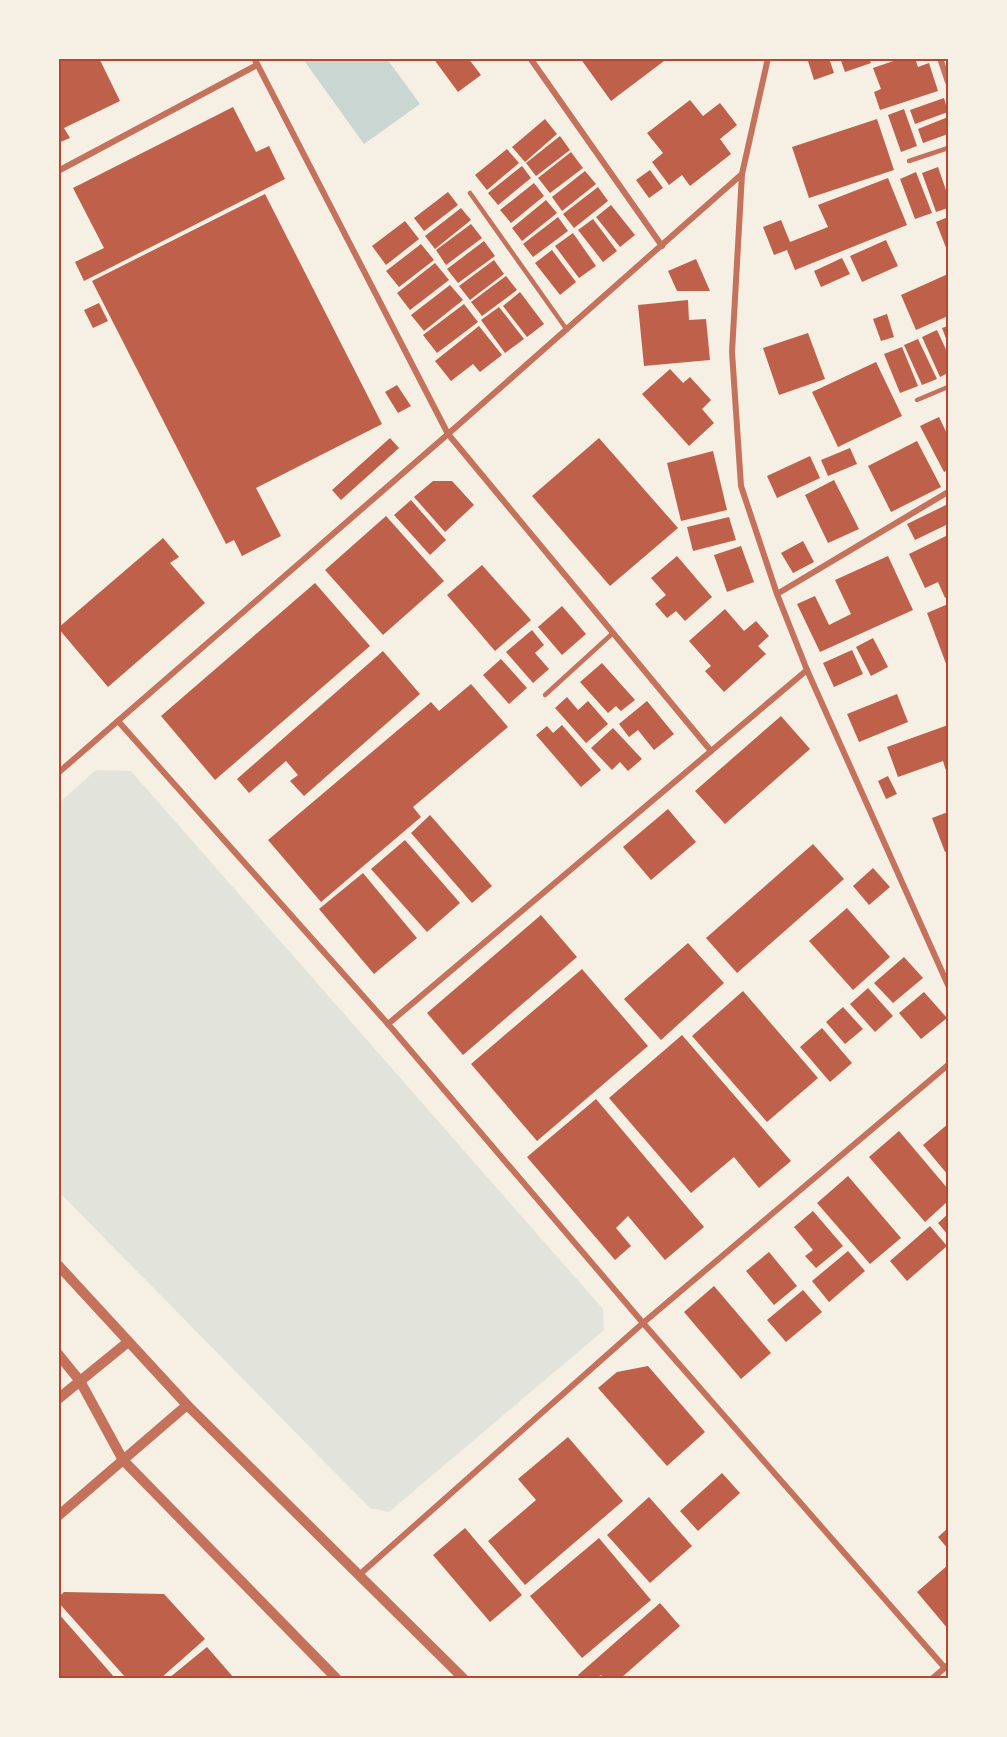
<svg xmlns="http://www.w3.org/2000/svg" width="1007" height="1737" font-family="'Work Sans',sans-serif">
  <rect width="100%" height="100%" fill="#f6efe4"/>
  <polygon fill="#e2e4dc" points="96,770 131,771 603,1309 604,1330 389,1512 370,1508 59,1192 59,803"/>
  <polygon fill="#c9d6d2" points="303,59 387,59 420,104 364,144"/>
  <g fill="#bf614a">
    <polygon points="58,58 99,58 120,101 64,128 70,138 58,143"/>
    <polygon points="433,58 468,58 481,75 458,92"/>
    <polygon points="580,58 668,58 611,101"/>
    <polygon points="807,58 829,58 834,73 814,80"/>
    <polygon points="840,58 869,58 871,63 845,72"/>
    <polygon points="902,58 915,58 918,67 929,63 938,91 880,110 874,92 881,89 873,68"/>
    <polygon points="944,98 948,112 915,124 910,110"/>
    <polygon points="690,100 703,116 720,103 737,125 720,139 731,154 690,186 682,175 669,185 652,162 663,153 647,133"/>
    <polygon points="233,107 256,152 269,146 285,179 84,281 75,262 104,248 73,188"/>
    <polygon points="904,109 917,146 901,152 888,115"/>
    <polygon points="948,117 948,134 923,143 918,129"/>
    <polygon points="545,119 557,134 525,162 512,147"/>
    <polygon points="877,119 894,170 809,198 792,147"/>
    <polygon points="560,136 570,150 536,176 526,163"/>
    <polygon points="507,149 519,163 487,190 475,175"/>
    <polygon points="571,152 583,168 550,193 538,178"/>
    <polygon points="522,166 531,178 498,205 488,193"/>
    <polygon points="938,167 948,196 948,208 936,212 922,173"/>
    <polygon points="650,170 663,188 649,198 636,180"/>
    <polygon points="585,171 596,184 562,211 552,197"/>
    <polygon points="916,172 932,213 915,219 900,179"/>
    <polygon points="888,178 907,225 795,270 787,250 774,255 763,227 781,220 790,242 828,227 818,205"/>
    <polygon points="534,183 544,196 511,223 500,210"/>
    <polygon points="598,187 608,201 574,228 563,214"/>
    <polygon points="448,192 458,205 424,231 414,218"/>
    <polygon points="265,194 382,424 256,488 281,536 242,556 234,540 226,544 92,281"/>
    <polygon points="546,200 557,213 522,241 512,228"/>
    <polygon points="611,205 635,235 620,247 596,217"/>
    <polygon points="461,208 471,220 435,249 425,236"/>
    <polygon points="558,217 568,231 533,257 523,244"/>
    <polygon points="948,217 948,253 936,222"/>
    <polygon points="593,219 617,251 603,262 578,230"/>
    <polygon points="405,221 419,239 386,265 372,246"/>
    <polygon points="471,224 482,238 446,265 436,250"/>
    <polygon points="573,233 596,266 579,278 555,246"/>
    <polygon points="886,240 898,266 862,282 850,256"/>
    <polygon points="484,241 495,256 458,283 447,269"/>
    <polygon points="421,244 434,260 399,287 386,271"/>
    <polygon points="552,250 576,282 560,295 535,263"/>
    <polygon points="842,258 850,274 821,287 814,271"/>
    <polygon points="696,259 710,291 677,291 668,271"/>
    <polygon points="494,260 504,274 470,300 459,286"/>
    <polygon points="435,263 449,280 410,310 397,293"/>
    <polygon points="948,274 948,316 916,330 901,295"/>
    <polygon points="506,276 517,290 482,316 471,302"/>
    <polygon points="450,285 463,300 424,331 411,315"/>
    <polygon points="520,292 544,324 527,337 503,306"/>
    <polygon points="688,300 689,320 706,319 710,360 644,366 638,305"/>
    <polygon points="99,303 108,321 93,328 84,310"/>
    <polygon points="464,304 478,322 437,353 423,335"/>
    <polygon points="499,307 524,339 505,353 481,320"/>
    <polygon points="887,314 894,337 881,341 873,319"/>
    <polygon points="479,326 502,355 480,372 473,364 451,381 435,361"/>
    <polygon points="948,326 948,344 942,328"/>
    <polygon points="937,330 948,354 948,373 940,377 922,337"/>
    <polygon points="808,333 825,379 779,395 763,348"/>
    <polygon points="918,339 937,379 922,385 904,345"/>
    <polygon points="902,347 918,386 900,393 884,354"/>
    <polygon points="876,362 902,416 838,447 812,392"/>
    <polygon points="670,369 683,383 690,377 711,400 702,409 714,423 689,446 642,394"/>
    <polygon points="397,385 411,406 398,413 385,392"/>
    <polygon points="939,417 948,436 948,470 944,472 920,426"/>
    <polygon points="390,438 399,448 341,500 332,490"/>
    <polygon points="599,438 678,528 610,586 532,496"/>
    <polygon points="917,441 941,487 891,512 868,466"/>
    <polygon points="850,448 857,464 828,476 821,460"/>
    <polygon points="713,451 727,510 681,521 667,463"/>
    <polygon points="810,456 820,478 777,498 767,476"/>
    <polygon points="834,480 859,529 828,543 805,495"/>
    <polygon points="433,481 452,481 474,505 445,532 414,497"/>
    <polygon points="411,500 446,540 430,555 394,515"/>
    <polygon points="948,504 948,524 915,540 907,524"/>
    <polygon points="386,516 444,581 383,635 325,570"/>
    <polygon points="729,517 736,540 693,551 687,527"/>
    <polygon points="948,535 948,596 945,598 938,582 925,588 909,554"/>
    <polygon points="163,538 179,557 170,563 205,603 108,687 58,628"/>
    <polygon points="803,541 814,562 793,573 781,553"/>
    <polygon points="741,546 754,582 727,592 714,555"/>
    <polygon points="677,556 712,597 685,621 676,611 667,618 655,604 666,595 651,578"/>
    <polygon points="888,556 913,610 820,652 797,604 815,596 829,625 851,614 835,580"/>
    <polygon points="482,565 531,620 495,651 447,595"/>
    <polygon points="315,583 370,646 215,780 161,716"/>
    <polygon points="948,604 948,669 927,613"/>
    <polygon points="562,606 586,634 562,655 538,627"/>
    <polygon points="725,609 744,631 756,621 769,636 758,646 766,654 724,692 705,671 711,666 689,641"/>
    <polygon points="532,630 544,645 535,653 549,669 533,683 506,652"/>
    <polygon points="873,638 888,667 871,676 856,647"/>
    <polygon points="852,650 863,674 834,687 823,663"/>
    <polygon points="383,651 420,694 304,796 290,781 298,775 286,761 249,793 237,779"/>
    <polygon points="501,659 527,688 509,704 483,675"/>
    <polygon points="602,663 635,700 621,711 616,706 608,713 580,682"/>
    <polygon points="471,684 508,727 413,807 421,817 321,902 268,840 431,702 439,711"/>
    <polygon points="897,694 908,722 859,742 847,714"/>
    <polygon points="567,697 578,710 588,701 608,724 586,743 555,708"/>
    <polygon points="647,701 674,734 654,750 638,730 629,737 619,724"/>
    <polygon points="781,716 810,749 725,824 695,791"/>
    <polygon points="562,725 601,770 581,787 536,735 547,726 553,733"/>
    <polygon points="948,725 948,777 943,761 898,777 887,747"/>
    <polygon points="613,728 642,759 628,771 620,762 612,770 591,748"/>
    <polygon points="888,776 897,794 886,799 878,781"/>
    <polygon points="668,809 696,842 651,880 623,847"/>
    <polygon points="948,812 948,851 945,852 932,818"/>
    <polygon points="430,815 492,886 472,903 411,833"/>
    <polygon points="405,840 460,903 427,932 371,869"/>
    <polygon points="813,844 844,879 737,973 706,938"/>
    <polygon points="873,868 890,887 869,905 853,886"/>
    <polygon points="363,873 417,938 374,974 319,909"/>
    <polygon points="847,908 890,957 853,990 809,941"/>
    <polygon points="541,915 577,957 463,1055 427,1013"/>
    <polygon points="688,943 724,983 661,1040 624,999"/>
    <polygon points="904,957 923,978 893,1003 874,983"/>
    <polygon points="582,969 648,1046 537,1141 471,1064"/>
    <polygon points="868,988 893,1016 875,1032 850,1004"/>
    <polygon points="743,991 818,1078 767,1122 692,1036"/>
    <polygon points="924,992 947,1018 921,1039 899,1013"/>
    <polygon points="843,1007 863,1029 845,1044 826,1022"/>
    <polygon points="822,1028 852,1063 830,1082 800,1047"/>
    <polygon points="682,1035 791,1161 759,1188 734,1157 691,1193 609,1098"/>
    <polygon points="596,1099 704,1227 665,1260 628,1216 616,1228 631,1246 615,1260 527,1157"/>
    <polygon points="948,1124 948,1175 923,1145"/>
    <polygon points="899,1131 948,1189 948,1201 925,1222 869,1157"/>
    <polygon points="848,1176 901,1238 870,1264 817,1203"/>
    <polygon points="813,1211 843,1246 816,1268 805,1256 813,1250 794,1227"/>
    <polygon points="948,1214 948,1235 938,1223"/>
    <polygon points="930,1226 947,1246 907,1281 890,1261"/>
    <polygon points="848,1251 865,1271 829,1302 812,1281"/>
    <polygon points="769,1252 797,1286 774,1305 746,1271"/>
    <polygon points="714,1286 771,1353 741,1379 684,1312"/>
    <polygon points="803,1290 822,1312 786,1342 767,1320"/>
    <polygon points="648,1366 705,1432 667,1466 598,1388 617,1372"/>
    <polygon points="568,1437 623,1501 525,1585 488,1541 536,1500 518,1479"/>
    <polygon points="722,1473 740,1493 698,1531 680,1511"/>
    <polygon points="649,1497 692,1546 650,1583 607,1535"/>
    <polygon points="465,1528 522,1595 490,1622 433,1555"/>
    <polygon points="948,1528 948,1549 938,1537"/>
    <polygon points="599,1538 651,1600 582,1658 530,1596"/>
    <polygon points="948,1565 948,1629 917,1592"/>
    <polygon points="64,1592 164,1594 205,1639 161,1678 126,1678 58,1602 58,1597"/>
    <polygon points="660,1603 680,1626 621,1678 604,1678 601,1675 596,1678 581,1678 578,1675"/>
    <polygon points="58,1613 115,1678 58,1678"/>
    <polygon points="207,1647 234,1678 169,1678"/>
  </g>
  <g fill="none" stroke-linecap="round" stroke-linejoin="round">
    <g stroke="#c5725c" stroke-width="4.5">
      <polyline points="909,161 948,148"/>
      <polyline points="470,193 567,330"/>
      <polyline points="917,400 948,387"/>
      <polyline points="545,695 613,633"/>
    </g>
    <g stroke="#c5725c" stroke-width="6">
      <polyline points="254,58 448,434 711,751"/>
      <polyline points="530,58 662,246"/>
      <polyline points="768,58 742,174 732,352 741,486 777,594 807,670 948,985"/>
      <polyline points="940,58 948,82"/>
      <polyline points="58,171 257,65"/>
      <polyline points="777,594 948,492"/>
      <polyline points="118,721 388,1024 643,1323 945,1668"/>
      <polyline points="58,773 448,434 742,174"/>
      <polyline points="388,1024 807,670"/>
      <polyline points="359,1575 643,1323 948,1065"/>
      <polyline points="933,1678 948,1665"/>
    </g>
    <g stroke="#c5725c" stroke-width="10">
      <polyline points="58,1265 187,1405 463,1678"/>
      <polyline points="58,1354 80,1381 123,1460 336,1678"/>
      <polyline points="58,1399 128,1342"/>
      <polyline points="58,1516 187,1405"/>
    </g>
  </g>
  <rect width="1007" height="1737" fill="none" stroke="#f6efe4" stroke-width="120"/>
  <rect x="60" y="60" width="887" height="1617" fill="none" stroke="#b5482f" stroke-width="2"/>
</svg>
